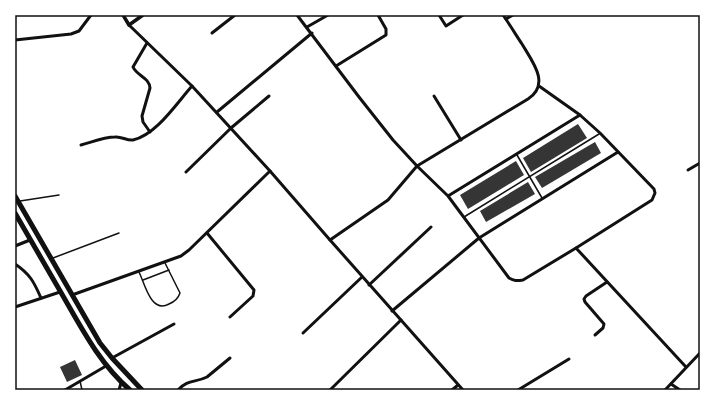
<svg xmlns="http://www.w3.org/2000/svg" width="715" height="405" font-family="Helvetica,sans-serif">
  <rect width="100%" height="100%" fill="#fff"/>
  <g fill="#353535">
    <polygon points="578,124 587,138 531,172 523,158"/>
    <polygon points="595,142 601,153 542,188 535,177"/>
    <polygon points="516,161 524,175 468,209 460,195"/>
    <polygon points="528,182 535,194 486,222 480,211"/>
    <polygon points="75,360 82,375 67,382 60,367"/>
  </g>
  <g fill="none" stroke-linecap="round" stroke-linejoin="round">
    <g stroke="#111" stroke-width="1.5">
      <polyline points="517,155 542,198"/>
      <polyline points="20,201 59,195"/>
      <polyline points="464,217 599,134"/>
      <polyline points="53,258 119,233"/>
      <path d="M139,272C145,284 151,314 169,304C174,302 178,299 180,293L165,263"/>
      <polyline points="143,280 169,270"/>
      <polyline points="80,381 82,390"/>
    </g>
    <g stroke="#111" stroke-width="3">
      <path d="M297,15L359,97L393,140L417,166L448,196L509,278C514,281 517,281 523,280L576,248L652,200L655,193L654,189L600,133L580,115L448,196"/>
      <polyline points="439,15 446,26 463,15"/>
      <polyline points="506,19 513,15"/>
      <polyline points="129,25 192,86 270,171 330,240 463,390"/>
      <polyline points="307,27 328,15"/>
      <polyline points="212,33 235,15"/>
      <polyline points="15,40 71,34 79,31 91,15"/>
      <path d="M147,43L133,67C137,76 149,77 150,88L142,116L143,122L150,132"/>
      <polyline points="336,66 386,35 386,29 378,15"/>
      <polyline points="539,86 580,115"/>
      <polyline points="434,96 461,140"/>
      <polyline points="217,112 312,33"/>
      <path d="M81,145C92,142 104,137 115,137C121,136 127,141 133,140C156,135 176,104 192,86"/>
      <polyline points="688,170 700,163"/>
      <polyline points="186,172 231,128 269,96"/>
      <polyline points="207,233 254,290 253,296 230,317"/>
      <path d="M330,240L388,200L417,166L528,99C551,84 532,61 522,44C516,35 510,25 503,15"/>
      <polyline points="576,248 686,367"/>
      <path d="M15,264C30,274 34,282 41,298"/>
      <polyline points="369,285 431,227"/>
      <polyline points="72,295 181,256 189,250 270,171"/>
      <polyline points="15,307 60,292"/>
      <polyline points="392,311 479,238 618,152"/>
      <polyline points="303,333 362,277"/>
      <polyline points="595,335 603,328 604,324 585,302 584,299 586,296 607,282"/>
      <polyline points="112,358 174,324"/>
      <polyline points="671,384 680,390"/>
      <polyline points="65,390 106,366"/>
      <polyline points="119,390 121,383"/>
      <path d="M178,390C188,379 195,383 207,377L230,358"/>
      <polyline points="330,390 401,320"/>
      <polyline points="452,390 458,385"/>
      <polyline points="518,390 569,359"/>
      <polyline points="665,390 700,353"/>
    </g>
    <g stroke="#111" stroke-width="3.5">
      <polyline points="123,15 129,25 143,15"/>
      <polyline points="15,246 30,240"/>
    </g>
    <g stroke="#111" stroke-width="5">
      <polyline points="15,196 100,343 112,358 142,390"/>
      <path d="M15,213C31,241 47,268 63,296C82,329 100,364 130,390"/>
    </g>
  </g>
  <rect width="715" height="405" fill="none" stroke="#ffffff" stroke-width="32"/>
  <rect x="16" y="16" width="683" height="373" fill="none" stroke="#111" stroke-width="1.5"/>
</svg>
